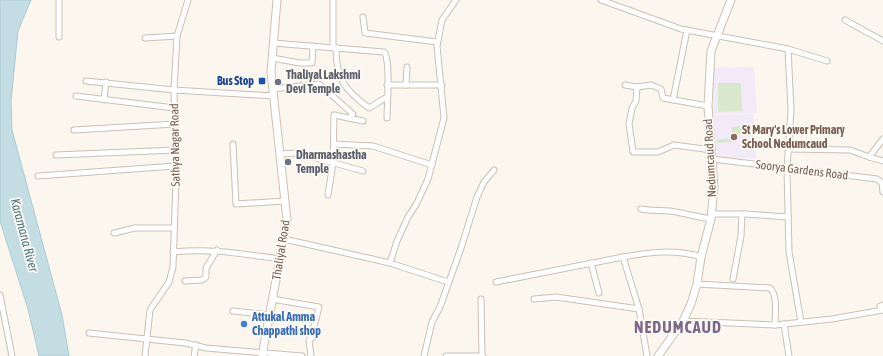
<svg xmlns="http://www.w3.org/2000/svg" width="883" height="356" font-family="'Asap Condensed',sans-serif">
  <rect width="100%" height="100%" fill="#fbf6ee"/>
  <g fill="#f3eaf8">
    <polygon points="754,67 757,113 713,114 712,68"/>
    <polygon points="753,114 756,159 717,158 711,115"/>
  </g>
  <g fill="#d7e8cd">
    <polygon points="718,83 741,83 742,111 718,112"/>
    <polygon points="741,126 742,134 736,135 736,142 717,143 716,140 732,138 732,127"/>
  </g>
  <polygon fill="#c4dde3" stroke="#abcbd4" points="0,0 31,0 18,31 11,101 12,130 62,315 69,356 39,356 28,309 0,221"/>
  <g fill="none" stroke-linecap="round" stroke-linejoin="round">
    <g stroke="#cdc0b4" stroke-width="7">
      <g id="street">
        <polyline points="59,0 59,37"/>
        <polyline points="333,0 333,48"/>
        <polyline points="601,0 681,29 788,49 827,61"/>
        <polyline points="363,17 365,33 437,42"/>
        <polyline points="845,20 883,41"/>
        <polyline points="145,38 177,36"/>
        <path d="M273,43L384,52C391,60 387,106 387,118"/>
        <path d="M336,48C336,80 345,90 369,108L387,97"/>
        <polyline points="788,49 791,110 787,168 789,252 801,322"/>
        <polyline points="272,58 300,63 312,63 313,46"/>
        <polyline points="86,81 174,90 177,36 188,0"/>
        <polyline points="387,85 442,85"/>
        <polyline points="406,85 407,67"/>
        <polyline points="625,85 637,87 651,85 661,89 663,98 708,106"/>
        <polyline points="637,87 636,101 632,108 629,124 633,152 658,152 674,145 712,150"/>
        <polyline points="273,89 319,84 353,114 349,118"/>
        <polyline points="76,96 174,108"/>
        <polyline points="104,100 106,82"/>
        <polyline points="673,100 687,30"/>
        <polyline points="74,130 175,124"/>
        <polyline points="883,139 869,157 883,161"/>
        <polyline points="233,144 236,204 285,201"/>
        <polyline points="334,144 373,146 432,165"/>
        <polyline points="790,149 850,150 869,157"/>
        <polyline points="280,154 298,153 363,171"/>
        <polyline points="56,155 175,150"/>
        <polyline points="712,159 877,179 882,183 883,192"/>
        <polyline points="38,176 175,166"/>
        <polyline points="328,195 333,163 334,115 363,121"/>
        <path d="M641,209C651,211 660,210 670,211C684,213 697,217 711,219"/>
        <polyline points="712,214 745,214 788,217"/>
        <polyline points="114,233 135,228 173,228"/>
        <polyline points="284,239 390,263 448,282"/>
        <path d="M173,252C213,248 241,254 280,259"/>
        <path d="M623,257C649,252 676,249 701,257"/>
        <polyline points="390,263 397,241 408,217 417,203 428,179 444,118 437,46 442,20 456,0"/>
        <polyline points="591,263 599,293"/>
        <polyline points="733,279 741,236 742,214"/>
        <polyline points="185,281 202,280 206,277 206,268 217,250"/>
        <polyline points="496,282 623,257 639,309 647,356"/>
        <path d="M697,284L770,288C778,296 775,313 775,325"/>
        <polyline points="0,295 12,356"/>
        <polyline points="272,299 319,307 314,326 313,337 309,340 311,356"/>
        <polyline points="481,299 482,356"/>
        <polyline points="534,299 556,297 639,309"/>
        <polyline points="881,309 880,306 883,305"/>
        <polyline points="233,311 269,315"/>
        <polyline points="683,321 775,325 832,319 883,310"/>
        <polyline points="784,324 789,356"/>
        <polyline points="89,333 185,343 206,348 302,356"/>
        <polyline points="145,356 150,310 169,282 173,267 176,180 174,90 274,96"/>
        <polyline points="194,356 196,345"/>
        <polyline points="424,356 432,322 440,307 461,248 477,197 484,182 494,170"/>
        <polyline points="446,356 483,356"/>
      </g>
    </g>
    <g stroke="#cfc0b2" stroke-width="9">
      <g id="secondary">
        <polyline points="262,356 287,220 271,72 277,0"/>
        <polyline points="658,356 683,321 691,304 697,284 701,257 711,219 714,187 708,106 711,51 731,0"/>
      </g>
    </g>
    <use href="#street" stroke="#fff" stroke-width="5"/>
    <use href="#secondary" stroke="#fff" stroke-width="7"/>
  </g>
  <rect fill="#1a4fb4" stroke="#fefaf4" stroke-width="1.5" x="258" y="77" width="8" height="8" rx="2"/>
  <g fill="#6b7280" stroke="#fefaf4" stroke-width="1.5">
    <circle cx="278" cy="82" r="4"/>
    <circle cx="288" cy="162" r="4"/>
  </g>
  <circle fill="#8d6e63" stroke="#fefaf4" stroke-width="1.5" cx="734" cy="137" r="4"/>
  <circle fill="#3f7fe0" stroke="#fefaf4" stroke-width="1.5" cx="244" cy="324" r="4"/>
  <g text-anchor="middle" stroke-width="3.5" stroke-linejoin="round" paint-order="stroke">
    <g font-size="12" font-weight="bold" fill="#5b616d" stroke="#fefaf4" text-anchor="start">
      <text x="286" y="79">Thaliyal Lakshmi<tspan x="286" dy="14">Devi Temple</tspan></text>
      <text x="296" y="159">Dharmashastha<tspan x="296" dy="14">Temple</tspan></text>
    </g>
    <g font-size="12" font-weight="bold" fill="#164399" stroke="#fefaf4" text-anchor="end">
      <text x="254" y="85">Bus Stop</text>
    </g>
    <g font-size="12" font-weight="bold" fill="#785e54" stroke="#fefaf4" text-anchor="start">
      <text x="742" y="134">St Mary's Lower Primary<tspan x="742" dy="14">School Nedumcaud</tspan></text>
    </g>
    <g font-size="12" fill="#746052" stroke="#fefaf4">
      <text transform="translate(175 145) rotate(-91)" y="4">Sathya Nagar Road</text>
      <text transform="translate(710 158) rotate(-93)" y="4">Nedumcaud Road</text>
      <text transform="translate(802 170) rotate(7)" y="4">Soorya Gardens Road</text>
      <text transform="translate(281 250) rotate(-81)" y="4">Thaliyal Road</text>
    </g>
    <g font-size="12" font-weight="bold" fill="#366cbe" stroke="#fefaf4" text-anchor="start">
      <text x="252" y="321">Attukal Amma<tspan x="252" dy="14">Chappathi shop</tspan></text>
    </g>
    <g font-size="13" font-style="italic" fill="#4e7985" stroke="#fefaf4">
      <text transform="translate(25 235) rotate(75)" y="5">Karamana River</text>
    </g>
    <g font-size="16" font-weight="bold" letter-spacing="1" fill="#7f6689" stroke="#fefaf4">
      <text x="678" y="333">NEDUMCAUD</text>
    </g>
  </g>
</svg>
